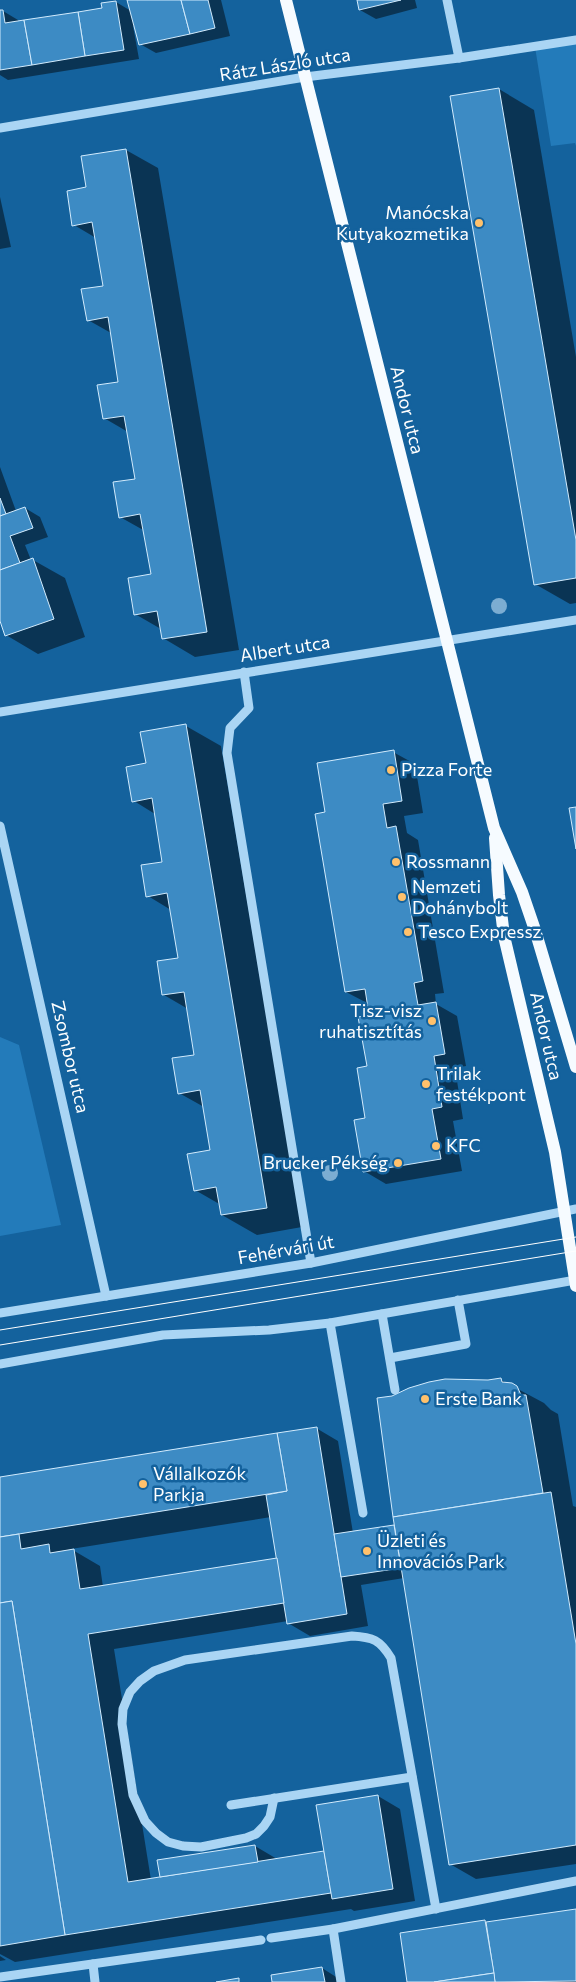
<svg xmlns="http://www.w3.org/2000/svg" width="576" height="1982" font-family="Commissioner,sans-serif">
  <rect width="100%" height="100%" fill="#14629d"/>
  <g fill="#237bba">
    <polygon points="576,40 576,146 575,143 551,146 535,47"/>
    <polygon points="0,1037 19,1045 61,1225 0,1236"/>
  </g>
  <g fill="#0007" fill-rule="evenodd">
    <polygon points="131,0 221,0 230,36 156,53 140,44 135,26 133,26 139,59 8,80 0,75 0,12 3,11 18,20 18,23 104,9 116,2 131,11"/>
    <polygon points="358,0 415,0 417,8 376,19 360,10"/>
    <polygon points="499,89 534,110 576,357 576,603 570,604 535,584"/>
    <polygon points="126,150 158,168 239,650 195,657 163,638 161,629 135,614 152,575 145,531 120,517 136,480 128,432 104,418 120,383 111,333 88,320 104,287 96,238 74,225 87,188 82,157"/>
    <polygon points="0,197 11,247 0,249"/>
    <polygon points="0,467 16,511 25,508 40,517 48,537 25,545 31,560 33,560 65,578 85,637 38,654 6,635 0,618"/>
    <polygon points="186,726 221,746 302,1227 257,1235 222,1215 221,1205 195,1190 212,1151 204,1107 179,1093 196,1056 188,1009 164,995 179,959 171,910 148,896 164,863 155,814 134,801 147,764"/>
    <polygon points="393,752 415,764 423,813 404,816 407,833 418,840 444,993 435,994 436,1004 457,1016 466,1066 455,1068 463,1119 453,1121 462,1171 386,1184 364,1171 371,1016 369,1004 346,992 326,813"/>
    <path d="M501,1380L544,1403L551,1410L558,1414L573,1506L576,1507V1864L476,1879L450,1864L404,1578L361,1585L368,1626L310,1636L288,1623V1621L114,1649L151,1880L164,1878L255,1846L277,1859L325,1852L378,1796L400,1809L415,1901L354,1911L351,1909L15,1962L0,1954V1479L316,1428L338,1441L353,1533L393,1526L396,1529L379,1399ZM271,1517L278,1559L103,1587L100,1566L71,1549ZM396,1564L402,1567V1570L395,1566Z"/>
    <polygon points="576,1910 576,1982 408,1982 401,1934 485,1921 489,1923"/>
    <polygon points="0,1956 6,1960 0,1961"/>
    <polygon points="322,1968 344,1982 273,1982"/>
  </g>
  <g fill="#3d8bc4" stroke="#d2ebfd">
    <polygon points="127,0 181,0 190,34 139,45"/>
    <polygon points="181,0 208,0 215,28 190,34"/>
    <polygon points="357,0 401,0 359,10"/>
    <polygon points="116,1 124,50 85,56 78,12 102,8 101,3"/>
    <polygon points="0,10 3,10 5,23 24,20 32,65 0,70"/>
    <polygon points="78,12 85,56 32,65 24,20"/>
    <polygon points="499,88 576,540 576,578 534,585 450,96"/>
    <polygon points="126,149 207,632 162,639 157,611 134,615 128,578 151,574 140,514 119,518 113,482 135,479 124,416 103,419 97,385 118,382 108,317 87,321 81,289 103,286 92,222 72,226 67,191 86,187 81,156"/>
    <polygon points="0,498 6,514 0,516"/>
    <polygon points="25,507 33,528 10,536 20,563 0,570 0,516"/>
    <polygon points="33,558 54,619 5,636 0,621 0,570"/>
    <polygon points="186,724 267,1208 221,1215 216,1187 194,1191 187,1154 210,1150 200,1090 178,1094 172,1058 194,1055 184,992 162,995 157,961 178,958 167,893 146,897 141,865 162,862 152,798 132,802 126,767 146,763 140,732"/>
    <polygon points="394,750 402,801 383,804 387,828 396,826 423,981 414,983 418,1005 436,1002 445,1054 434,1056 442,1107 432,1109 441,1159 363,1172 354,1120 365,1118 357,1068 367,1066 358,1017 369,1015 365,989 345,992 315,814 325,812 317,763"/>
    <polygon points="576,807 576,849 569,808"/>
    <polygon points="501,1378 502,1382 512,1383 517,1386 521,1395 526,1395 543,1493 393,1517 377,1398 392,1396 409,1388 429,1382 445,1379 488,1380"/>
    <polygon points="317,1427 347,1614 287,1624 266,1495 287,1491 277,1433"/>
    <polygon points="277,1433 287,1491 0,1537 0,1477"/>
    <polygon points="551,1492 576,1644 576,1845 449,1865 393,1517"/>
    <polygon points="394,1525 401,1568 341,1577 334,1534"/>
    <polygon points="19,1534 21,1549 49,1544 50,1553 74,1549 80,1589 277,1558 284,1603 88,1634 128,1882 324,1851 331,1893 65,1935 12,1601 0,1603 0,1537"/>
    <polygon points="12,1601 65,1935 0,1946 0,1603"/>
    <polygon points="378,1795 393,1889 332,1899 316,1805"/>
    <polygon points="255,1845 258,1862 160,1877 157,1860"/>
    <polygon points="576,1909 576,1981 495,1982 486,1922"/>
    <polygon points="485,1920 494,1973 434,1982 407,1982 400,1933"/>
    <polygon points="322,1967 325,1982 272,1982 271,1975"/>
    <polygon points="494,1973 495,1982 434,1982"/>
    <polygon points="239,1978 239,1982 216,1982"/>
  </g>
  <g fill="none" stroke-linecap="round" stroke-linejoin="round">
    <g stroke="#aad5f4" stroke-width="9">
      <polyline points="447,0 459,58"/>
      <polyline points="0,128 305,77 459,58 576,40"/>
      <polyline points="244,672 249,708 230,728 227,753 311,1263"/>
      <polyline points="0,712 576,620"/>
      <polyline points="0,826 106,1296"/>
      <polyline points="0,1313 311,1263 576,1209"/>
      <polyline points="382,1314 395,1390"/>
      <polyline points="330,1323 363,1513"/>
      <polyline points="390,1358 466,1344 458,1300"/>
      <polyline points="0,1364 163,1335 269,1330 330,1323 576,1280"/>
      <path d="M274,1798L270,1817L264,1826L256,1834L246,1838L201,1847L183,1846L168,1842L156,1833L145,1821L133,1795L122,1724L123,1709L130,1692L140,1681L154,1671L185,1660L352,1636C373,1637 380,1640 391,1658L436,1909"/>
      <polyline points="231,1805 412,1777"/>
      <polyline points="333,1929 341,1982"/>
      <polyline points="271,1938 333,1929 576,1881"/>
      <polyline points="93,1964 95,1982"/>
      <polyline points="0,1977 261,1940"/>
    </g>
    <g stroke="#f6fbff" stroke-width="12">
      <polyline points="286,0 494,828 522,892 535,930 576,1067"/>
      <polyline points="495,838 499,895 504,936 555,1152 576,1286"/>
    </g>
    <g stroke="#fff" stroke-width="1">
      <polyline points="0,1330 576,1237"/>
      <polyline points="0,1345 576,1251"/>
    </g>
  </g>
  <g fill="#7cadd2">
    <circle cx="499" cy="606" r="8"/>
    <circle cx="330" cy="1173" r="8"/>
  </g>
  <g fill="#ffc16c" stroke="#14629d" stroke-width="2">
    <circle cx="479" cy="223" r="5"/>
    <circle cx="391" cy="770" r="5"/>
    <circle cx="396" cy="862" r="5"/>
    <circle cx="402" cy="897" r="5"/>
    <circle cx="408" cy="932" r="5"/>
    <circle cx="432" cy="1021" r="5"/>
    <circle cx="426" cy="1084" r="5"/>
    <circle cx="436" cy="1146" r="5"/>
    <circle cx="398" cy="1163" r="5"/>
    <circle cx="425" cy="1399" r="5"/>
    <circle cx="143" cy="1484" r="5"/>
    <circle cx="367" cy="1551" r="5"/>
  </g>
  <g text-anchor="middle" stroke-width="5" stroke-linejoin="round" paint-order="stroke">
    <g font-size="18" fill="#fff" stroke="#14629d">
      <text transform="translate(285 65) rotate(-9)" y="6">Rátz László utca</text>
      <text transform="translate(407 410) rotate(76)" y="6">Andor utca</text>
      <text transform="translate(285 649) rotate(-9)" y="6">Albert utca</text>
      <text transform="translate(546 1036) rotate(77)" y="6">Andor utca</text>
      <text transform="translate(70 1057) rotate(77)" y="6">Zsombor utca</text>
      <text transform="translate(286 1250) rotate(-10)" y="6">Fehérvári út</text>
    </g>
    <g font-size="18" fill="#fff" stroke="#14629d" text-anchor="start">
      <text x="469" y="219" text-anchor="end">Manócska<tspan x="469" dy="21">Kutyakozmetika</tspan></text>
      <text x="401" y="776">Pizza Forte</text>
      <text x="406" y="868">Rossmann</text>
      <text x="412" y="893">Nemzeti<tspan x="412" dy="21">Dohánybolt</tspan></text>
      <text x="418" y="938">Tesco Expressz</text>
      <text x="422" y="1017" text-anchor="end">Tisz-visz<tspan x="422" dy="21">ruhatisztítás</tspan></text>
      <text x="436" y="1080">Trilak<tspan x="436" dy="21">festékpont</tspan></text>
      <text x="446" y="1152">KFC</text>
      <text x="388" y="1169" text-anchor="end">Brucker Pékség</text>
      <text x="435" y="1405">Erste Bank</text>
      <text x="153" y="1480">Vállalkozók<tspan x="153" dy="21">Parkja</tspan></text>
      <text x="377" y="1547">Üzleti és<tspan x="377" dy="21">Innovációs Park</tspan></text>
    </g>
  </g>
</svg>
